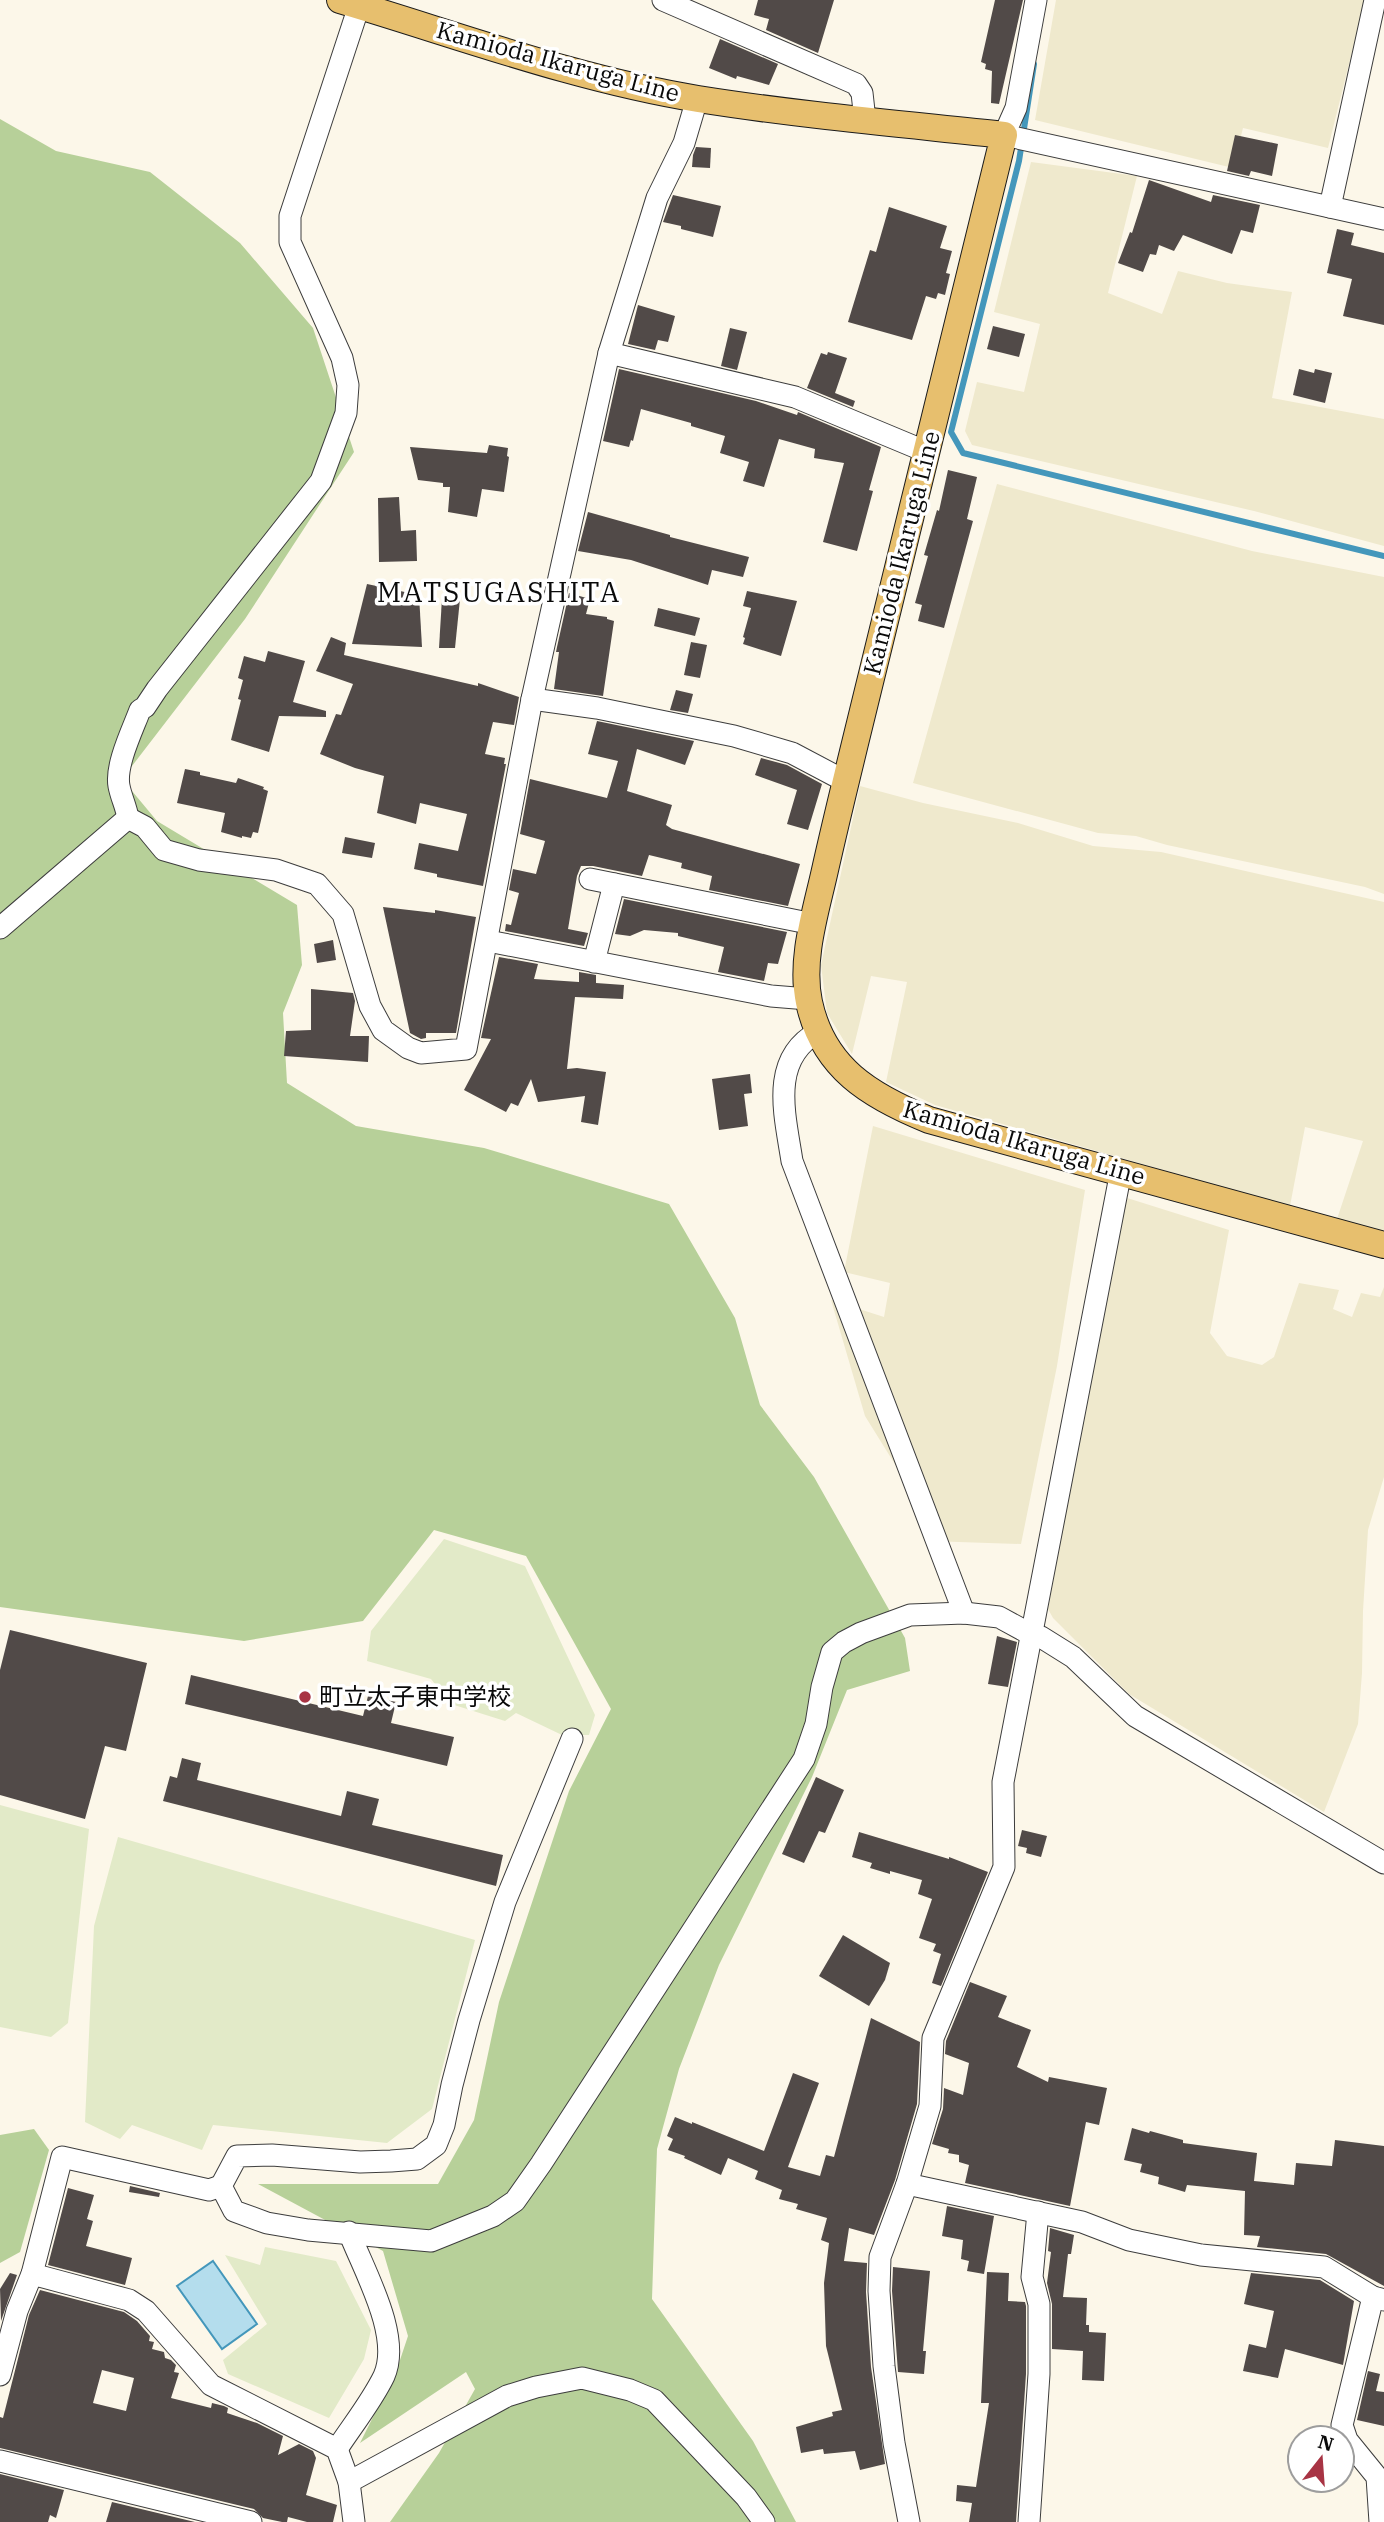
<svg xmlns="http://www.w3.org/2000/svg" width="1384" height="2522" font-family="'IBM Plex Serif','Noto Sans JP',serif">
  <rect width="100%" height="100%" fill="#fcf7e9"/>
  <g fill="#efe9cd">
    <polygon points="1056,0 1365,0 1328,148 1243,128 1233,168 1035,120"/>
    <polygon points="1031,162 1137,176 1108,293 1162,314 1178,271 1227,283 1292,292 1272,398 1384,419 1384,546 1254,511 972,445 965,431 977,382 1024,392 1040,324 994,312"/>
    <polygon points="997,484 1252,551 1384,577 1384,894 1365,887 1167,845 1136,836 1098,833 913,783"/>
    <polygon points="860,786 923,803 1018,823 1093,846 1161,852 1384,902 1384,1232 1337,1219 1363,1141 1305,1127 1290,1206 935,1105 886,1082 907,982 871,976 852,1054 827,1013 821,965"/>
    <polygon points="873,1126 1085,1190 1057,1366 1021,1544 929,1541 914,1495 865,1416 831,1300 884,1317 890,1283 844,1272"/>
    <polygon points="1124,1197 1229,1230 1210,1333 1227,1356 1262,1365 1274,1357 1299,1283 1339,1290 1333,1309 1352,1317 1361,1293 1380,1297 1384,1287 1384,1477 1368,1530 1363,1611 1362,1673 1358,1724 1324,1812 1129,1694 1053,1618 1048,1609"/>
  </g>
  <g fill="#b7d099">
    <polygon points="0,119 56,151 150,172 240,243 313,328 354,452 245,619 122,779 157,821 297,905 302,965 283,1013 287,1083 356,1126 484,1148 669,1204 735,1318 760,1405 814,1477 905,1638 910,1671 847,1690 812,1777 719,1965 679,2069 657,2149 652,2299 753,2441 796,2522 390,2522 439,2453 475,2389 466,2372 360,2443 397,2369 408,2336 383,2251 258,2184 438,2184 474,2120 499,2002 569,1791 611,1709 526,1556 434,1530 363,1621 244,1641 0,1607"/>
    <polygon points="34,2129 49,2150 20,2252 0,2263 0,2135"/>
  </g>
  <g fill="#e2eac8">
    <polygon points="444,1539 525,1566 595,1715 589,1735 562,1735 516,1713 505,1721 451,1704 431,1679 367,1661 371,1631"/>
    <polygon points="0,1805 89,1829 68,2023 51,2037 0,2027"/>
    <polygon points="118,1837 475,1940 432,2109 387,2143 213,2125 202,2150 132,2125 120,2139 85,2122 94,1926"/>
    <polygon points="265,2247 336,2261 371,2330 364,2359 329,2418 228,2374 223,2360 267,2324 225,2255 260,2265"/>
  </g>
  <polygon fill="#b4dded" stroke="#4497bb" stroke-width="2" points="213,2261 257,2324 222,2349 177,2286"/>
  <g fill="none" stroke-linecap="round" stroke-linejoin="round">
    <polyline stroke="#4497bb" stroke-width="6" points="1034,64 1019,161 951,432 963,453 1384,556"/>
  </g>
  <g fill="#514a48" fill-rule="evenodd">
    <polygon points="758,0 834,0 818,53 766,30 769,19 754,15"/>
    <polygon points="995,0 1023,0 999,104 991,103 992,71 985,69 986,64 981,62"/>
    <polygon points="720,39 778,64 769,85 737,76 736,79 709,68"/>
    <polygon points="1235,135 1278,144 1272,176 1251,171 1249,176 1227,171"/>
    <polygon points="696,147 711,148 710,168 692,167 693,155"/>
    <polygon points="1149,180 1211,202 1213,195 1260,205 1253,233 1241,230 1232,254 1183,235 1174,251 1159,245 1156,255 1150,254 1143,272 1118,263 1130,232 1132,233"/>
    <polygon points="673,195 721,206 713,237 681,229 681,226 663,222"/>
    <polygon points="889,207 947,226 940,248 952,251 946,273 950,274 945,295 938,293 936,299 926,296 912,340 848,322 870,250 876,252"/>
    <polygon points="1337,229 1354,233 1351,245 1384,253 1384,325 1343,316 1352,279 1327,273"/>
    <polygon points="638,305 675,316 668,342 658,340 655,350 628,344"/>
    <polygon points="993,326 1025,334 1019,357 987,349"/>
    <polygon points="730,328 747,332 737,370 721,366"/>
    <polygon points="828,352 847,358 835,393 855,401 853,407 807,388 821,353 827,355"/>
    <polygon points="619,369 756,401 797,415 798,412 881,447 869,490 873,491 857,551 823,542 844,463 814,458 815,449 779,439 764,487 743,481 749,462 720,453 725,436 691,426 691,423 641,409 633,441 631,440 629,447 603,441"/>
    <polygon points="1299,369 1314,373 1315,369 1332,373 1325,403 1293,395"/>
    <polygon points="489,445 508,448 507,456 509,457 504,492 482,489 477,517 448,512 450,487 443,487 443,483 418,480 410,447 487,453"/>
    <polygon points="948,470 977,477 967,519 973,521 944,628 918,621 922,605 915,603 928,556 924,555 937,510 939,511"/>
    <polygon points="399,497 401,531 416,530 417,561 379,562 378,498"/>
    <polygon points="588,512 670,535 670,537 749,557 743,577 712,570 708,585 631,560 578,551"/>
    <polygon points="367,584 419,595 422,647 352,644"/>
    <polygon points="747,591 797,601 781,656 743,644 745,638 743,637 751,608 743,606"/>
    <polygon points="569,593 590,599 586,614 607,617 607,619 614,621 603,696 554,689 559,652 556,652 557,647"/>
    <polygon points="442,598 460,599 455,648 439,648"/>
    <polygon points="658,608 700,618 695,636 654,626"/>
    <polygon points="331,637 346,643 344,655 478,686 478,683 519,697 514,725 493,722 485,754 505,758 504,764 506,764 483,886 437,877 437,874 414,869 419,843 458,851 467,814 420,803 416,824 377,813 384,776 355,768 320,754 336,714 341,715 353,684 316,671"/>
    <polygon points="691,642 707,645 700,678 684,675"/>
    <polygon points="268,651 305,661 293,702 326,711 326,717 279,716 269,752 231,740 241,700 238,699 243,680 238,678 244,656 265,662"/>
    <polygon points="676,690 693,694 688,713 670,710"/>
    <polygon points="597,721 694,741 685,765 637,749 627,791 672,805 666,825 672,829 800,864 788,906 709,890 712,876 681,868 682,863 649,855 642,876 593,866 581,866 577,876 568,929 588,933 584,946 505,931 506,924 511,925 519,893 509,890 513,869 536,874 545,841 520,834 530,779 607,798 618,761 588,754"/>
    <polygon points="761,758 787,765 822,784 808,830 787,824 797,790 755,775"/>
    <polygon points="185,769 200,772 200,775 236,783 238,778 264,787 263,789 268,791 258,833 253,832 251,838 242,836 242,838 221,832 225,813 177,803"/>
    <polygon points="345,837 375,843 372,858 342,853"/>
    <polygon points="624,899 787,932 778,964 768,963 764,981 718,972 724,947 678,936 678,933 644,930 630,936 615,934"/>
    <polygon points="383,907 435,913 435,910 476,917 456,1033 426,1033 426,1038 421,1039 410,1033"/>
    <polygon points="333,940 336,960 317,963 314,944"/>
    <polygon points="499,957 538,964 534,979 579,982 579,972 596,975 596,983 624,985 623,999 575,997 567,1069 577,1068 606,1072 598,1125 581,1122 585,1096 538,1102 531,1079 518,1106 511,1103 506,1112 464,1090 491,1039 481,1038"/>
    <polygon points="311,989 353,993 355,1001 350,1036 369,1036 368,1062 284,1056 286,1031 311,1030"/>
    <polygon points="750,1074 752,1093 744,1094 748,1126 719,1130 712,1079"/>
    <polygon points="10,1630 147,1663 126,1751 105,1746 85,1819 0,1795 0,1670"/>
    <polygon points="997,1636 1017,1642 1008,1687 988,1684"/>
    <polygon points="191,1675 363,1716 368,1696 396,1702 391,1723 454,1737 447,1766 185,1704"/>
    <polygon points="182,1758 201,1763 197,1780 341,1816 347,1791 379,1799 372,1825 503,1855 496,1886 163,1801 170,1776 177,1778"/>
    <polygon points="816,1777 844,1790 825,1833 819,1831 804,1863 782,1854"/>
    <polygon points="1022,1830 1047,1836 1041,1857 1026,1853 1027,1848 1018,1846"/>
    <polygon points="859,1832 949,1859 949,1857 988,1872 941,1986 932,1983 941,1954 933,1951 936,1944 919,1938 932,1899 918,1894 922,1880 890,1871 890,1874 870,1868 872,1863 852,1857"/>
    <polygon points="843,1935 890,1963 885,1980 869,2006 819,1976"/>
    <polygon points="970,1982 1007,1996 998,2017 1031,2030 1017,2067 1048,2082 1049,2077 1107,2088 1099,2125 1086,2122 1070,2206 965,2183 969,2165 959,2162 959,2155 948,2153 949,2149 932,2144 943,2109 944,2088 963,2095 969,2063 945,2054 946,2041"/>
    <polygon points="871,2018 920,2042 917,2104 895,2180 874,2235 849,2228 844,2261 867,2263 866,2292 871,2367 885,2464 860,2470 855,2451 824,2454 823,2449 801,2453 796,2427 833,2416 832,2412 842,2410 826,2346 824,2283 829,2243 821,2240 827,2218 796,2209 798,2204 779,2199 782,2190 755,2179 758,2171 728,2158 721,2175 684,2158 685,2156 668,2150 673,2139 667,2136 675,2117 692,2124 692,2122 764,2151 793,2073 819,2083 788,2167 820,2176 826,2155 834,2157"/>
    <polygon points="1132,2128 1149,2133 1150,2131 1183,2140 1183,2143 1257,2153 1254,2181 1294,2185 1296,2163 1332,2166 1335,2140 1384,2146 1384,2286 1326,2254 1257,2247 1260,2236 1244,2235 1245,2191 1187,2185 1185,2192 1158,2184 1159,2177 1140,2172 1142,2164 1124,2160"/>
    <polygon points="130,2186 160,2193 159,2197 129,2192"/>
    <polygon points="68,2188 94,2195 87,2219 93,2221 86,2246 132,2258 125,2285 48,2265"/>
    <polygon points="947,2206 994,2216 984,2274 967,2271 969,2261 961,2259 963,2240 942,2236"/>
    <polygon points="1050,2228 1074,2235 1071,2254 1068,2254 1063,2297 1087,2298 1086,2325 1089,2325 1089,2332 1106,2333 1104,2381 1082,2380 1083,2351 1052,2349 1052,2304 1047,2283 1051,2252 1048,2251"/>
    <polygon points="893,2267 930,2271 923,2351 926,2351 924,2374 898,2372 892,2291"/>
    <polygon points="987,2272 1009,2273 1008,2301 1025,2302 1026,2306 1026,2374 1016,2522 969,2522 972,2503 956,2501 957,2485 976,2487 989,2403 981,2403"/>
    <polygon points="10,2273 17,2275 1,2321 0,2289"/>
    <polygon points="1251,2273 1320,2280 1354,2301 1343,2365 1285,2349 1278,2378 1243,2371 1249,2344 1266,2348 1274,2311 1244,2304"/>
    <path d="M40,2290L124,2312L137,2321L150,2336L149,2341L154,2342L152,2349L164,2352L165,2358L171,2360L176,2365L174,2372L179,2373L171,2398L211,2408L212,2403L224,2406L228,2408L227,2413L257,2423L283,2436L278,2455L299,2444L313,2451L316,2458L306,2495L337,2505L333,2522H307L288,2517L287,2522H282L263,2518L254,2509L0,2448V2417L3,2418L29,2315ZM102,2370L134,2378L126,2411L93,2403Z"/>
    <polygon points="1368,2371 1380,2374 1376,2391 1384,2392 1384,2426 1357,2420"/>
    <polygon points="0,2474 64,2490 56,2518 50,2515 48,2522 0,2522"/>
    <polygon points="112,2502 195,2522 106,2522"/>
  </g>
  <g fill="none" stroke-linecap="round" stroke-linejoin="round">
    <g stroke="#3d3d3d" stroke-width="23">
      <g id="minor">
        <polyline points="663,0 856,84 862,93 865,120"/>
        <polyline points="1036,0 1016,108 1004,135 1384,219"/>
        <polyline points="1330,207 1375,0"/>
        <polyline points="609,353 795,397 927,452"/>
        <polyline points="532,699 597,708 734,736 792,753 845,781"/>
        <polyline points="128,818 145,827 164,850 199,860 276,870 317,884 343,914 370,1006 383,1030 408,1048 421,1053 466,1049 532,699 609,353 657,198 684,143 697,99"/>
        <path d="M128,818C126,806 121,797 119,786C115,765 133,729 140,710L145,707L157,689L321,481L346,413L348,385L342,358L290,242V216L361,0"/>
        <polyline points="590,879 813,924"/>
        <polyline points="0,928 128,818"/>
        <polyline points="488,941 771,996 808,999"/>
        <polyline points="594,962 614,884"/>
        <path d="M818,1032C769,1059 785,1115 792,1161L964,1613"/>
        <polyline points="572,1739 505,1902 469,2020 452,2085 444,2125 436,2145 417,2159 391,2161 360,2162 272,2155 237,2156 221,2186 234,2211 267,2223 308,2230 431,2241 493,2216 515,2201 541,2164 804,1759 816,1724 822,1687 832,1652 844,1642 861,1633 910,1615 964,1613 999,1617 1032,1635 1041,1637 1073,1657 1135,1716 1384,1863"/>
        <polyline points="907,2184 1082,2222 1129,2240 1201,2255 1324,2267 1373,2297 1384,2300"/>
        <polyline points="32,2274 62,2157 209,2190 221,2186"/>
        <polyline points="1373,2297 1342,2425 1347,2440 1377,2477 1380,2522"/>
        <polyline points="0,2375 17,2311 32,2274 129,2300 146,2311 211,2385 337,2449 349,2482 354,2522"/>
        <path d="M337,2449C352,2426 372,2401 384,2376C402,2336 364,2271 349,2232"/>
        <polyline points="0,2461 251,2522"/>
        <polyline points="349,2482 507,2396 536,2387 582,2378 630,2390 654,2400 746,2497 764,2522"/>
        <polyline points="909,2522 894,2443 884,2366 879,2291 880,2257 907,2184 930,2106 933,2038 1004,1867 1003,1782 1121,1171"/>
        <polyline points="1029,2522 1039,2374 1039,2304 1032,2277 1038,2212"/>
      </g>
    </g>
    <g stroke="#1b1b1b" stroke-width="28">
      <path id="major" d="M340,0C458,35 575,79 698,99C799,115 902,124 1004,135C956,331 908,527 860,723C848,772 836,821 825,870C816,911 800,959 809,1002C823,1068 870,1096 929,1120L1384,1245"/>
    </g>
    <use href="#minor" stroke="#fff" stroke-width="21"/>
    <use href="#major" stroke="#e7bf6e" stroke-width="26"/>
  </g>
  <circle fill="#a83444" stroke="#fff" stroke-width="2.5" cx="305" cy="1697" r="7"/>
  <g text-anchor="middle" stroke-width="7" stroke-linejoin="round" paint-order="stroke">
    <g font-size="24" fill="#0a0a0a" stroke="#fff">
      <text transform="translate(558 62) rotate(15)" y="8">Kamioda Ikaruga Line</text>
      <text transform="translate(902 553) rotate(-76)" y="8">Kamioda Ikaruga Line</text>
      <text transform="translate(1024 1143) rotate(16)" y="8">Kamioda Ikaruga Line</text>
    </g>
    <g font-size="24" fill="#0a0a0a" stroke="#fff" text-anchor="start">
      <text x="319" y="1705">町立太子東中学校</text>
    </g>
    <g font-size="28" letter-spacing="2" fill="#0a0a0a" stroke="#fff">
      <text x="499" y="602">MATSUGASHITA</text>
    </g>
  </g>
  <g transform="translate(1321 2459) rotate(17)"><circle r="33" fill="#ffffff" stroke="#9d9d9d" stroke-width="2"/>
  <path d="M0-5L12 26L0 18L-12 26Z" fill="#a83444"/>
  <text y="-10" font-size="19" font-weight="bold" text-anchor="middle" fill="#0a0a0a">N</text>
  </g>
</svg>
